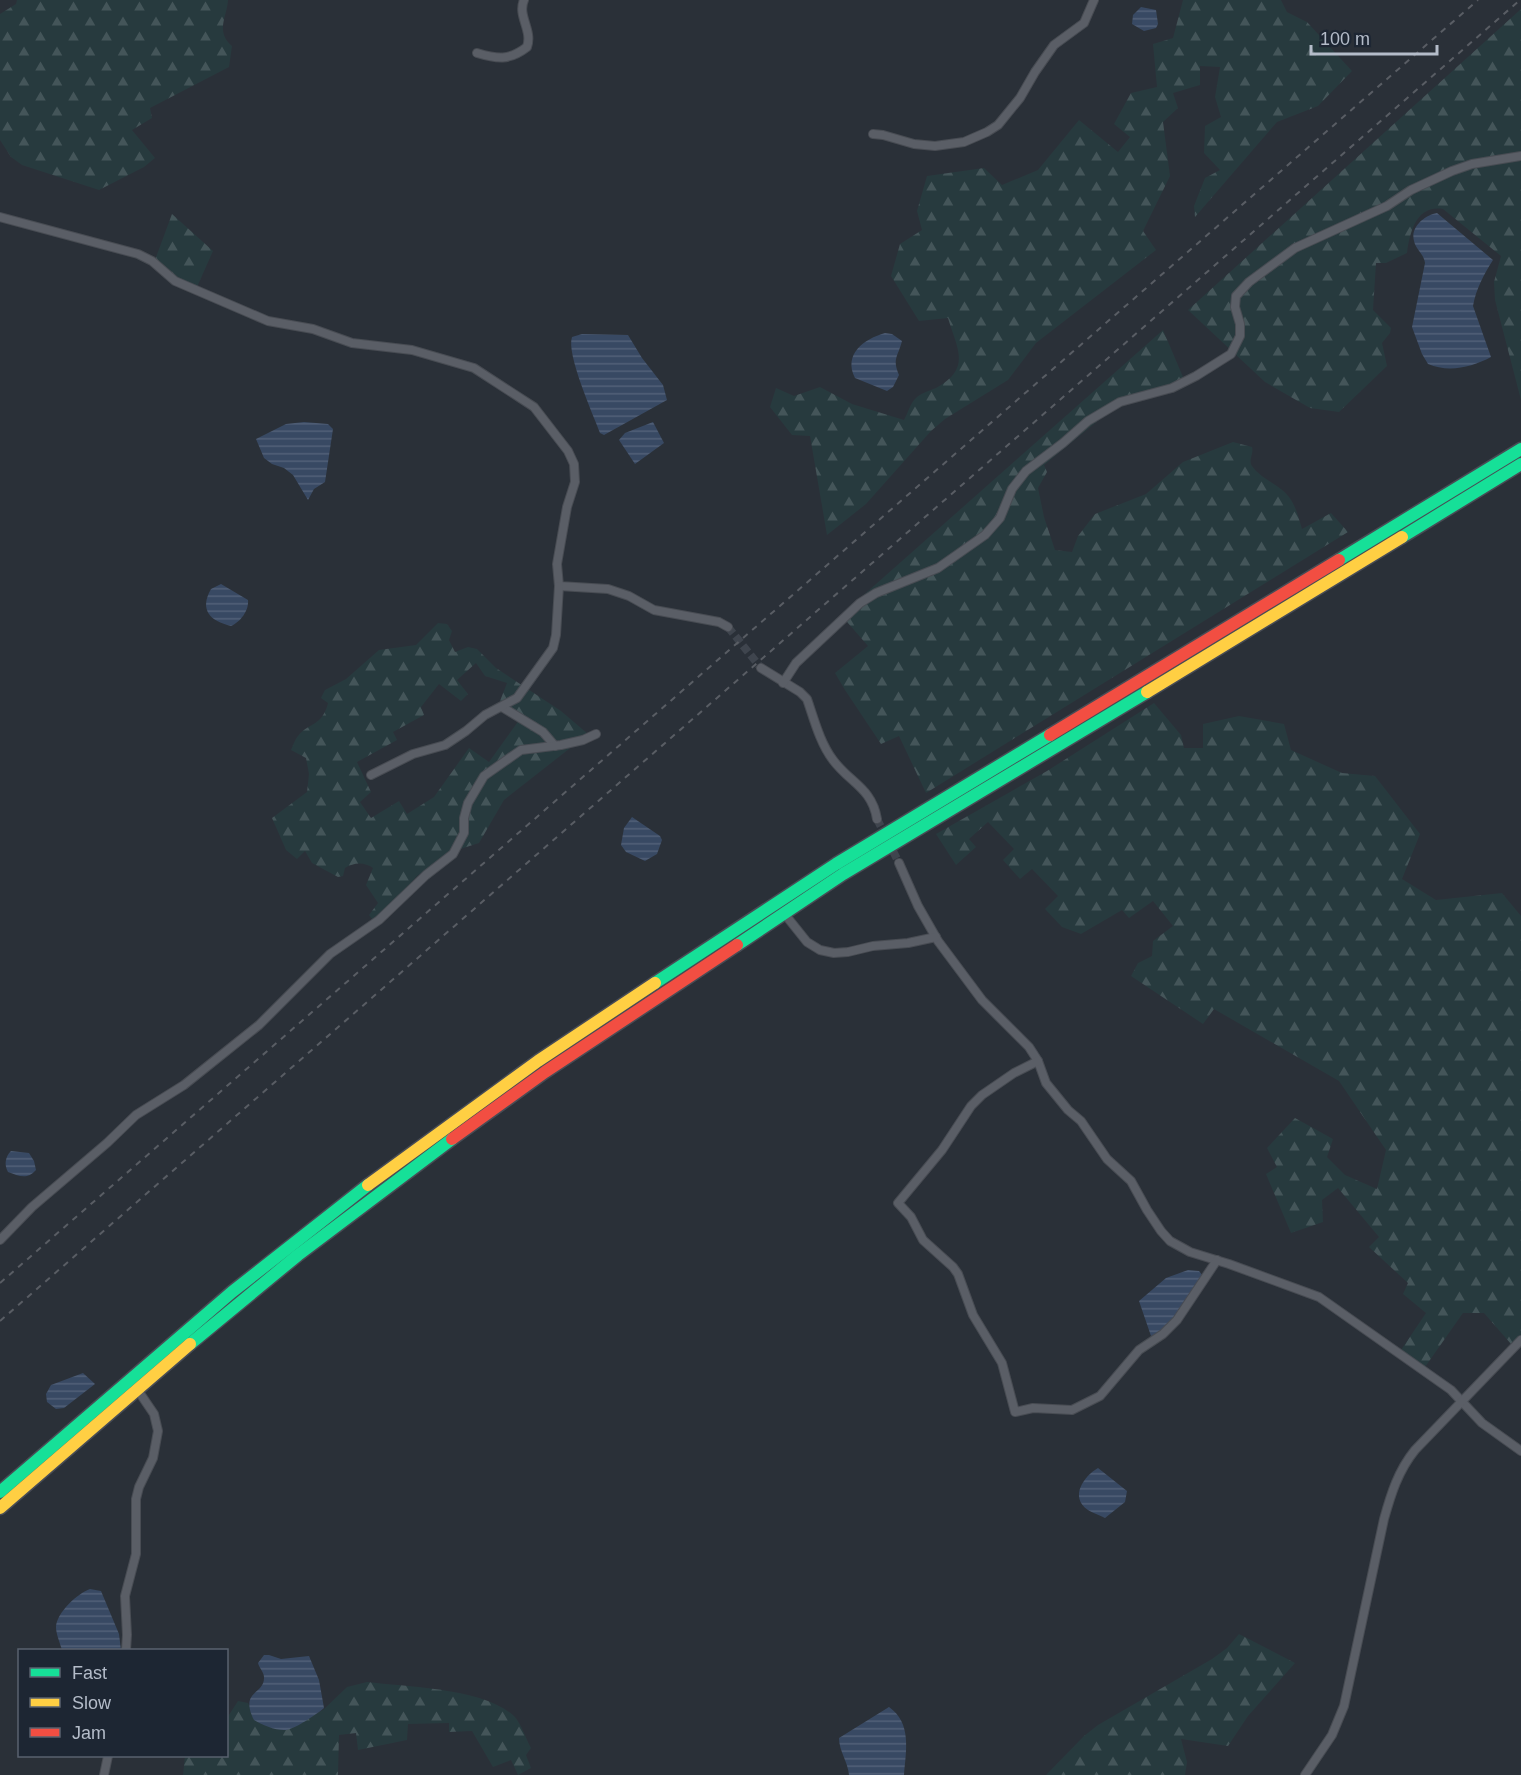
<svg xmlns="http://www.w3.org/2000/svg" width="1521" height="1775" font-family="Helvetica,sans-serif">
  <defs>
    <pattern id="forest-firs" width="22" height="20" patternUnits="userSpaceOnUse" patternTransform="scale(1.5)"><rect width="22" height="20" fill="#273a3e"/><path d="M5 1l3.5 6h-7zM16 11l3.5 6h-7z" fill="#445559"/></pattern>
    <pattern id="water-rules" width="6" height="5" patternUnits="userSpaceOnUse" patternTransform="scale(1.5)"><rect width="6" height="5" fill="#384963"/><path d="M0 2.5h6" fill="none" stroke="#526178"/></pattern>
  </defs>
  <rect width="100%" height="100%" fill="#2a3038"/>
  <g fill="url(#forest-firs)" fill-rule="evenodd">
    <path d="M17,0H228C227,17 215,31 232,46L229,67L150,108L152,118L132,130L155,158L144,167L99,190L22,165L11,157L0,140V14L16,4Z"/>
    <path d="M1183,0H1281L1287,12L1307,22L1352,71L1318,106L1277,122L1195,217L1194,206L1205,178L1220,170L1204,153L1205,126L1221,117L1215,97L1220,67L1200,66V85L1173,93L1178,108L1163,122L1170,176L1143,231L1156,250L1036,343L1008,380L945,419L931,431L866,504L827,535L810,436L792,435L770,407L776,388L794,396L820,387L852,404L904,420C908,413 910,404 915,399C920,393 929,391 936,388C972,368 957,349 948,318L919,321L891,276L900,244L922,230L917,211L927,176L984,168L1002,185L1038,170L1079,120L1118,152L1130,137L1114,124L1131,93L1157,87L1153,44L1173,38Z"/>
    <path d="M1521,9V400L1495,300L1494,282L1501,256L1443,209C1416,205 1410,232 1407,253L1386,263H1376L1373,310L1391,328L1390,333L1382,343L1387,366L1339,412L1310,408L1265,382L1188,310Z"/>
    <polygon points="172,214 213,251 197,287 169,274 155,260"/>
    <path d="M1163,330L1186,384L1111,410L1044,465L1047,472L1038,488L1044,517L1055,550L1072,552L1078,536L1095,514L1146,494L1183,462L1233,442L1252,447C1254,454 1248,460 1252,466C1261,479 1280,485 1289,497C1296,506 1299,519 1302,529L1331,513L1348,532L926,793L899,736L881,744L845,690L835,673L868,646L841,615Z"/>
    <path d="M438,623L447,624L452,631L449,640L455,652L468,647L477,649L496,668L561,711L588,734L504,800L479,843L454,851L417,876L388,909L372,919L369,915L378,903L366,885L373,868C365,862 354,862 345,868L343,876L338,877L312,863L305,851L297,859L286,850L272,818L307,792L309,774L306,758L291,750C293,746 295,739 298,736C309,722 322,727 328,703L321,698L325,690L346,679L379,650L416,645ZM476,663L485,676L507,683L500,701L522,716L489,762L469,748L434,797L407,814L399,801L371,818L360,802L371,792L357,762L397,740L393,732L424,715L421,707L439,684L461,701L468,694L457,680Z"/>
    <polygon points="1154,703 1181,735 1184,748 1203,748 1203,724 1239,716 1284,724 1291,750 1342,773 1375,776 1420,834 1402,879 1436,900 1502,893 1521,916 1521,1335 1511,1344 1484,1313 1463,1313 1425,1367 1401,1350 1426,1313 1403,1294 1408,1283 1369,1247 1379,1237 1338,1188 1322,1200 1323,1222 1291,1233 1266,1174 1277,1167 1267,1148 1295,1118 1333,1139 1327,1157 1345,1175 1377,1189 1386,1150 1339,1081 1214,1009 1203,1024 1131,976 1138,963 1152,956 1153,941 1173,926 1153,901 1129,918 1122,910 1081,934 1062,927 1045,909 1058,896 1032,869 1020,879 1003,860 1014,849 988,822 969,839 976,847 956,865 936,834 1047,771"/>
    <polygon points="1239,1634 1295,1663 1248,1716 1228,1746 1181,1739 1187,1762 1185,1775 1046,1775 1084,1736 1098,1725 1212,1659 1227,1648"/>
    <path d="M367,1682C407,1687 484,1688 514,1716C521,1723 526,1739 531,1748L526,1755L531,1768L518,1775L511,1760L493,1767L472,1731L449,1732V1723L408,1724L407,1740L358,1750L356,1733L339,1735L338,1775H183L185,1756H226L227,1718L238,1701L248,1703L256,1721L286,1730L323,1710L347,1687Z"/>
  </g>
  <g fill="url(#water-rules)">
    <polygon points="1141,7 1156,10 1158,24 1156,28 1144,31 1132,24 1133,15"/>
    <path d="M1437,213L1493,260C1484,274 1476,289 1473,306L1491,357C1472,367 1449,373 1428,364L1422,354L1412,327L1425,263C1424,254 1416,250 1414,241C1410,227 1425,215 1437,213Z"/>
    <path d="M885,333L892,334L902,341C898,357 892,358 899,375L893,387L887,391L855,378C843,354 864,339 885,333Z"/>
    <path d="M582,334L628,335L642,358L663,385L667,400L604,435L600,433C593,414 566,354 572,337Z"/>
    <polygon points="304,422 328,424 333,429 325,482 314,489 308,500 293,475 284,468 272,464 264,458 256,439 286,424"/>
    <polygon points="653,422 664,443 635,464 619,440 625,433"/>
    <path d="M221,584L248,600C249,611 240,622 231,626C210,621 199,610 211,589Z"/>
    <polygon points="632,817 660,836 662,840 657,854 645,861 626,852 621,845 624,828"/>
    <path d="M11,1151L29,1153L34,1161L36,1170C27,1180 19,1176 8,1172C4,1165 5,1157 11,1151Z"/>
    <path d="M1188,1270L1199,1271L1203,1276C1193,1293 1171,1333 1151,1336L1139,1301L1166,1278Z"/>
    <polygon points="83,1373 95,1384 64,1408 56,1409 47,1402 46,1394 51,1385"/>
    <path d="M1098,1468L1127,1491L1125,1502L1105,1518C1100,1515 1092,1513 1088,1510C1069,1497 1084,1476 1098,1468Z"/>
    <path d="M90,1589L101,1591L119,1634L121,1650H62C60,1643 56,1634 56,1627C56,1613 78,1593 90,1589Z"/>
    <path d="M264,1655H269L281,1659L309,1656L319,1680L324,1708C317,1714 295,1729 286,1730C277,1731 262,1725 254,1720C239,1690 265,1695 264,1677C264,1672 259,1668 258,1663Z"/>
    <path d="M889,1707C912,1723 906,1751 904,1775H849C848,1762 839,1751 839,1738Z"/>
  </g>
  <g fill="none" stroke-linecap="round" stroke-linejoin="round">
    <g stroke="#3f454e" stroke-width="8" stroke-dasharray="8 4" stroke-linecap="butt">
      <polyline points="728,627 761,668"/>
      <polyline points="877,819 899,863"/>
    </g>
    <g stroke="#484c53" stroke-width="10">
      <g id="street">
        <path d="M477,53C497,59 509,61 527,47C533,30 517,16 524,0"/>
        <polyline points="873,134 883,135 914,144 935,146 964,142 987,132 998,125 1020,98 1035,72 1054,45 1084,23 1094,0"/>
        <polyline points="0,217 138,254 152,261 175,281 268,321 313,329 352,343 412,350 474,368 534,407 568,451 574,464 575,482 567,507 557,564 559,586 608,589 629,596 654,610 719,622 728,627"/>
        <path d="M761,668L800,692L807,699C814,719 820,743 833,760C850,783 872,788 877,819"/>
        <polyline points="783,683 796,663 860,603 876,593 938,568 985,535 1000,518 1012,489 1026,471 1063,443 1088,421 1120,402 1172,388 1196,376 1231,354 1240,336 1240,324 1235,307 1236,296 1249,282 1295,248 1387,206 1411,190 1452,171 1472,164 1521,156"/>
        <polyline points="502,707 543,732 555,746"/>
        <polyline points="371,775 413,754 445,745 466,731 485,715 517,698 553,648 556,635 559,586"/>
        <polyline points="899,863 918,906 938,941 982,1000 1029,1047 1038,1061 1046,1083 1068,1110 1081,1121 1107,1159 1131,1181 1147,1210 1161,1231 1170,1241 1190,1252 1229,1264 1319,1297 1451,1390 1482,1423 1521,1451"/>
        <polyline points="783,912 807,942 820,950 834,953 848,952 873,946 908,943 936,937"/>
        <polyline points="1038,1061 1014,1073 982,1095 971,1106 942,1150 898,1203 911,1217 923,1240 953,1267 958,1274 973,1315 1002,1363 1015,1412 1033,1408 1072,1410 1100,1396 1139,1350 1163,1334 1177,1320 1217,1260"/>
        <polyline points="0,1240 32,1207 107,1143 136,1115 184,1085 259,1025 330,954 379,920 426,875 453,854 464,833 464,818 468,803 484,776 521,750 561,745 583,740 596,734"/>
        <polyline points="126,1650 127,1635 125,1596 136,1554 136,1499 139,1487 153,1458 158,1431 154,1414 137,1389"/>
        <polyline points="104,1775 108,1756"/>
        <path d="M1305,1775L1332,1735L1344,1706L1384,1519C1391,1494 1398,1471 1415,1450L1521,1340"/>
      </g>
    </g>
    <g stroke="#484c55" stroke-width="15">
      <g id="fast">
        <polyline points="1402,537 1521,464"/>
        <polyline points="1339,560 1521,449"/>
        <polyline points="737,945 843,874 1147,692"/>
        <polyline points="655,983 836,864 1050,735"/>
        <polyline points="190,1344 298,1255 452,1139"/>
        <polyline points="0,1492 232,1292 368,1185"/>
      </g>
    </g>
    <g stroke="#484c55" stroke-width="15">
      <g id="slow">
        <polyline points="1147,692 1402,537"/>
        <polyline points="368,1185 538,1061 655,983"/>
        <polyline points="0,1508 190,1344"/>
      </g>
    </g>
    <g stroke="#484c55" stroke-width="15">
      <g id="jam">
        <polyline points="1050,735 1339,560"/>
        <polyline points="452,1139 545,1072 737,945"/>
      </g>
    </g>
    <use href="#street" stroke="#5a5e66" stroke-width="8"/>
    <use href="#fast" stroke="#16e098" stroke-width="12"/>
    <use href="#slow" stroke="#ffcf43" stroke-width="12"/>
    <use href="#jam" stroke="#f24e42" stroke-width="12"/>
    <g stroke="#595d64" stroke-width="2" stroke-dasharray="6 6" stroke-linecap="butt">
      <polyline points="0,1283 1478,0"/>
      <polyline points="0,1321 1520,0"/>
    </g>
  </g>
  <rect x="18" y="1649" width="210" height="108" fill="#1d2633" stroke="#59626f" stroke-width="1.5"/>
  <rect x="30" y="1668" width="30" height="9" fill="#16e098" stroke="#59626f" stroke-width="1.5"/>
  <text x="72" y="1679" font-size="18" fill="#b4bcc9">Fast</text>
  <rect x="30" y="1698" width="30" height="9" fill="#ffcf43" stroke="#59626f" stroke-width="1.5"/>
  <text x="72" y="1709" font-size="18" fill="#b4bcc9">Slow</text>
  <rect x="30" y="1728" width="30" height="9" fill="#f24e42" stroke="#59626f" stroke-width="1.5"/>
  <text x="72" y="1739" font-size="18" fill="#b4bcc9">Jam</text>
  <path d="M1311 45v9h126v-9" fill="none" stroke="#b4bcc9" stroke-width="3"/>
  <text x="1320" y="45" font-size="18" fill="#b4bcc9" stroke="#1d2633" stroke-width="4.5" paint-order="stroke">100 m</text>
</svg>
